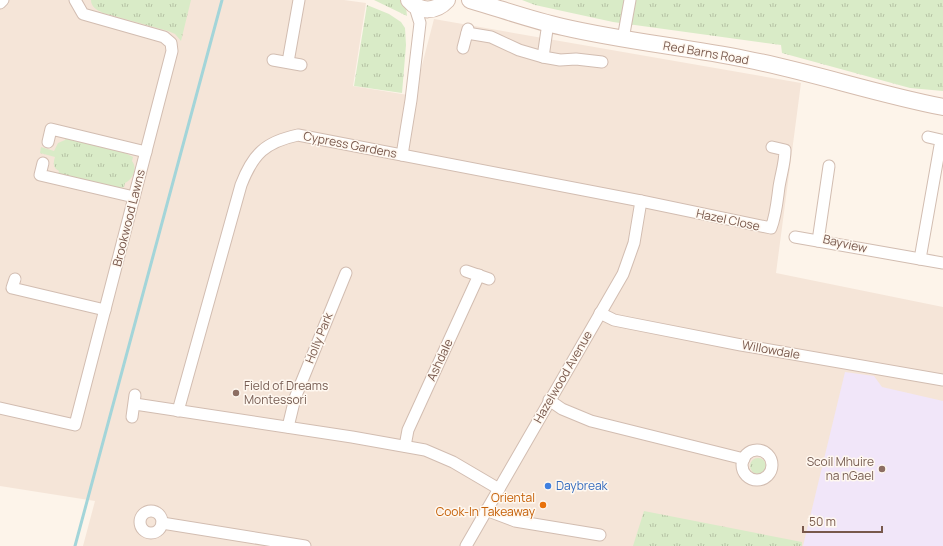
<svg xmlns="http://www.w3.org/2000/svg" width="943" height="546" font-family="Manrope,sans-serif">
  <defs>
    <pattern id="grass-tufts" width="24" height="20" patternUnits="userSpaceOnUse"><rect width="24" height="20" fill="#d9ebc7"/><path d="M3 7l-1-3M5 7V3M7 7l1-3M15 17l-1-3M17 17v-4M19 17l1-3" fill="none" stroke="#b5c1a4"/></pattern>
  </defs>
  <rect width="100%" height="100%" fill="#fdf4ea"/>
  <polygon fill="#f5e5d8" points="0,0 344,0 366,3 353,86 414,96 434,19 801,83 776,273 943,307 943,546 83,546 95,501 0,486"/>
  <polygon fill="#f1e6f9" points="845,372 874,376 882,387 943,401 943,546 803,546"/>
  <g fill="url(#grass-tufts)">
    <path d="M91,0H191L181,41L175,34L168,31L103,13C97,10 91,7 91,0Z"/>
    <polygon points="374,0 402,0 406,7 407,16"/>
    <polygon points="522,0 943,0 943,91 910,88 782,53 781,45 613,22 535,5"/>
    <polygon points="367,5 389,14 401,22 405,28 406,45 402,93 354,86"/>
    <path d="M66,137L125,153L133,157L132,161C138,169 133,179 125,183L124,187L120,188L58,175L59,171C53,168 53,163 55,157L40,153L41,147L54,151L58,143L65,140Z"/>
    <circle cx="758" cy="466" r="8"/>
    <polygon points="644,511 802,542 802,546 633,546"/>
  </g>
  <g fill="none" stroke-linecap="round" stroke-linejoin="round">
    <polyline stroke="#a3d5d9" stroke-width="3" points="75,546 222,0"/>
    <g stroke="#d2bdb1" stroke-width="13">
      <g id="street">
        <polyline points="0,3 3,0"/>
        <polyline points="467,33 491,37 519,50 543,57 560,60 576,59 602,62"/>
        <polyline points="623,39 630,0"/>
        <polyline points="463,48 468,29"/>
        <polyline points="543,57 548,23"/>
        <polyline points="273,60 301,65"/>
        <polyline points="288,62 299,0"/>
        <polyline points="928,137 941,140 920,259 943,263"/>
        <polyline points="48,142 51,129 146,152"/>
        <polyline points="402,155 411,100 420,23 414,4"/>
        <polyline points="43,163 40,175 134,197"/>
        <polyline points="795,237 920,259"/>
        <polyline points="818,241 829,166"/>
        <polyline points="466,271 489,279"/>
        <polyline points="15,279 12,288 105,310"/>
        <polyline points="600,313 614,320 629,323 741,345 943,380"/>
        <polyline points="549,400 562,409 591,421 744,459"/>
        <polyline points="135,404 352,437 425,450 453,462 499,489"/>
        <polyline points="0,408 75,425 172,51 171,43 164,37 83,14 75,0"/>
        <path d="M178,411L241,185C253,154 265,142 298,135L641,201L771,228C776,215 777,202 779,187C781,174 785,163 785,150L772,147"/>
        <polyline points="132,417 135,395"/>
        <polyline points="288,427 295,398 346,273"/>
        <polyline points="405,446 408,430 479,275"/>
        <circle cx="757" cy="465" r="15"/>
        <polyline points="486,510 515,521 600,535"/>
        <circle cx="151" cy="522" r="11"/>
        <polyline points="162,523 305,546"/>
        <polyline points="466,546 623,274 634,243 641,201"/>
      </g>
    </g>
    <g stroke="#d5bcae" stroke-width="18">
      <g id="secondary">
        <path d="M409,0C420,13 436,12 447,0"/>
        <path d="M470,0C501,9 531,20 563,27C623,41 685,47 745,59C812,72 876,94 943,107"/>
      </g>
    </g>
    <use href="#street" stroke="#fff" stroke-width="11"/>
    <use href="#secondary" stroke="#fff" stroke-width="16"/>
  </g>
  <g fill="#8d6e63" stroke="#fff8f0" stroke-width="1.5">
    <circle cx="236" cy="393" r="4"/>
    <circle cx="882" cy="469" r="4"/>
  </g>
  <circle fill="#3f7fe0" stroke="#fff8f0" stroke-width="1.5" cx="548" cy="486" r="4"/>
  <circle fill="#e8710a" stroke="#fff8f0" stroke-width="1.5" cx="543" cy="505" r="4"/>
  <g text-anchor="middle" stroke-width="3" stroke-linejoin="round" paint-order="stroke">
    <g font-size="12" fill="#78584c" stroke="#fff8f0">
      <text transform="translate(706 53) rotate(10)" y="4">Red Barns Road</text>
      <text transform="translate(350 145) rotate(11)" y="4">Cypress Gardens</text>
      <text transform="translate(129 218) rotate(-76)" y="4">Brookwood Lawns</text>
      <text transform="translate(728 220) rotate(12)" y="4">Hazel Close</text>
      <text transform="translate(845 244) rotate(13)" y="4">Bayview</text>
      <text transform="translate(319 338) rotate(-68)" y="4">Holly Park</text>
      <text transform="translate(771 350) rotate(10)" y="4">Willowdale</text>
      <text transform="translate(440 360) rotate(-65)" y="4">Ashdale</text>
      <text transform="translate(563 377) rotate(-60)" y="4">Hazelwood Avenue</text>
    </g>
    <g font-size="12" fill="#785e54" stroke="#fff8f0" text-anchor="start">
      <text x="244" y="390">Field of Dreams<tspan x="244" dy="14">Montessori</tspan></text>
      <text x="874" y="466" text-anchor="end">Scoil Mhuire<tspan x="874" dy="14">na nGael</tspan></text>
    </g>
    <g font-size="12" fill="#366cbe" stroke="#fff8f0" text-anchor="start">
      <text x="556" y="490">Daybreak</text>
    </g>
    <g font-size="12" fill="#c56008" stroke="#fff8f0" text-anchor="end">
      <text x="535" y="502">Oriental<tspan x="535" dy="14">Cook-In Takeaway</tspan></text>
    </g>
  </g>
  <path d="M803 526v6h79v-6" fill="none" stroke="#78584c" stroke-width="2"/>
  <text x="809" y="526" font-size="12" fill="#78584c" stroke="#fff8f0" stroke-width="3" paint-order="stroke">50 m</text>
</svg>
